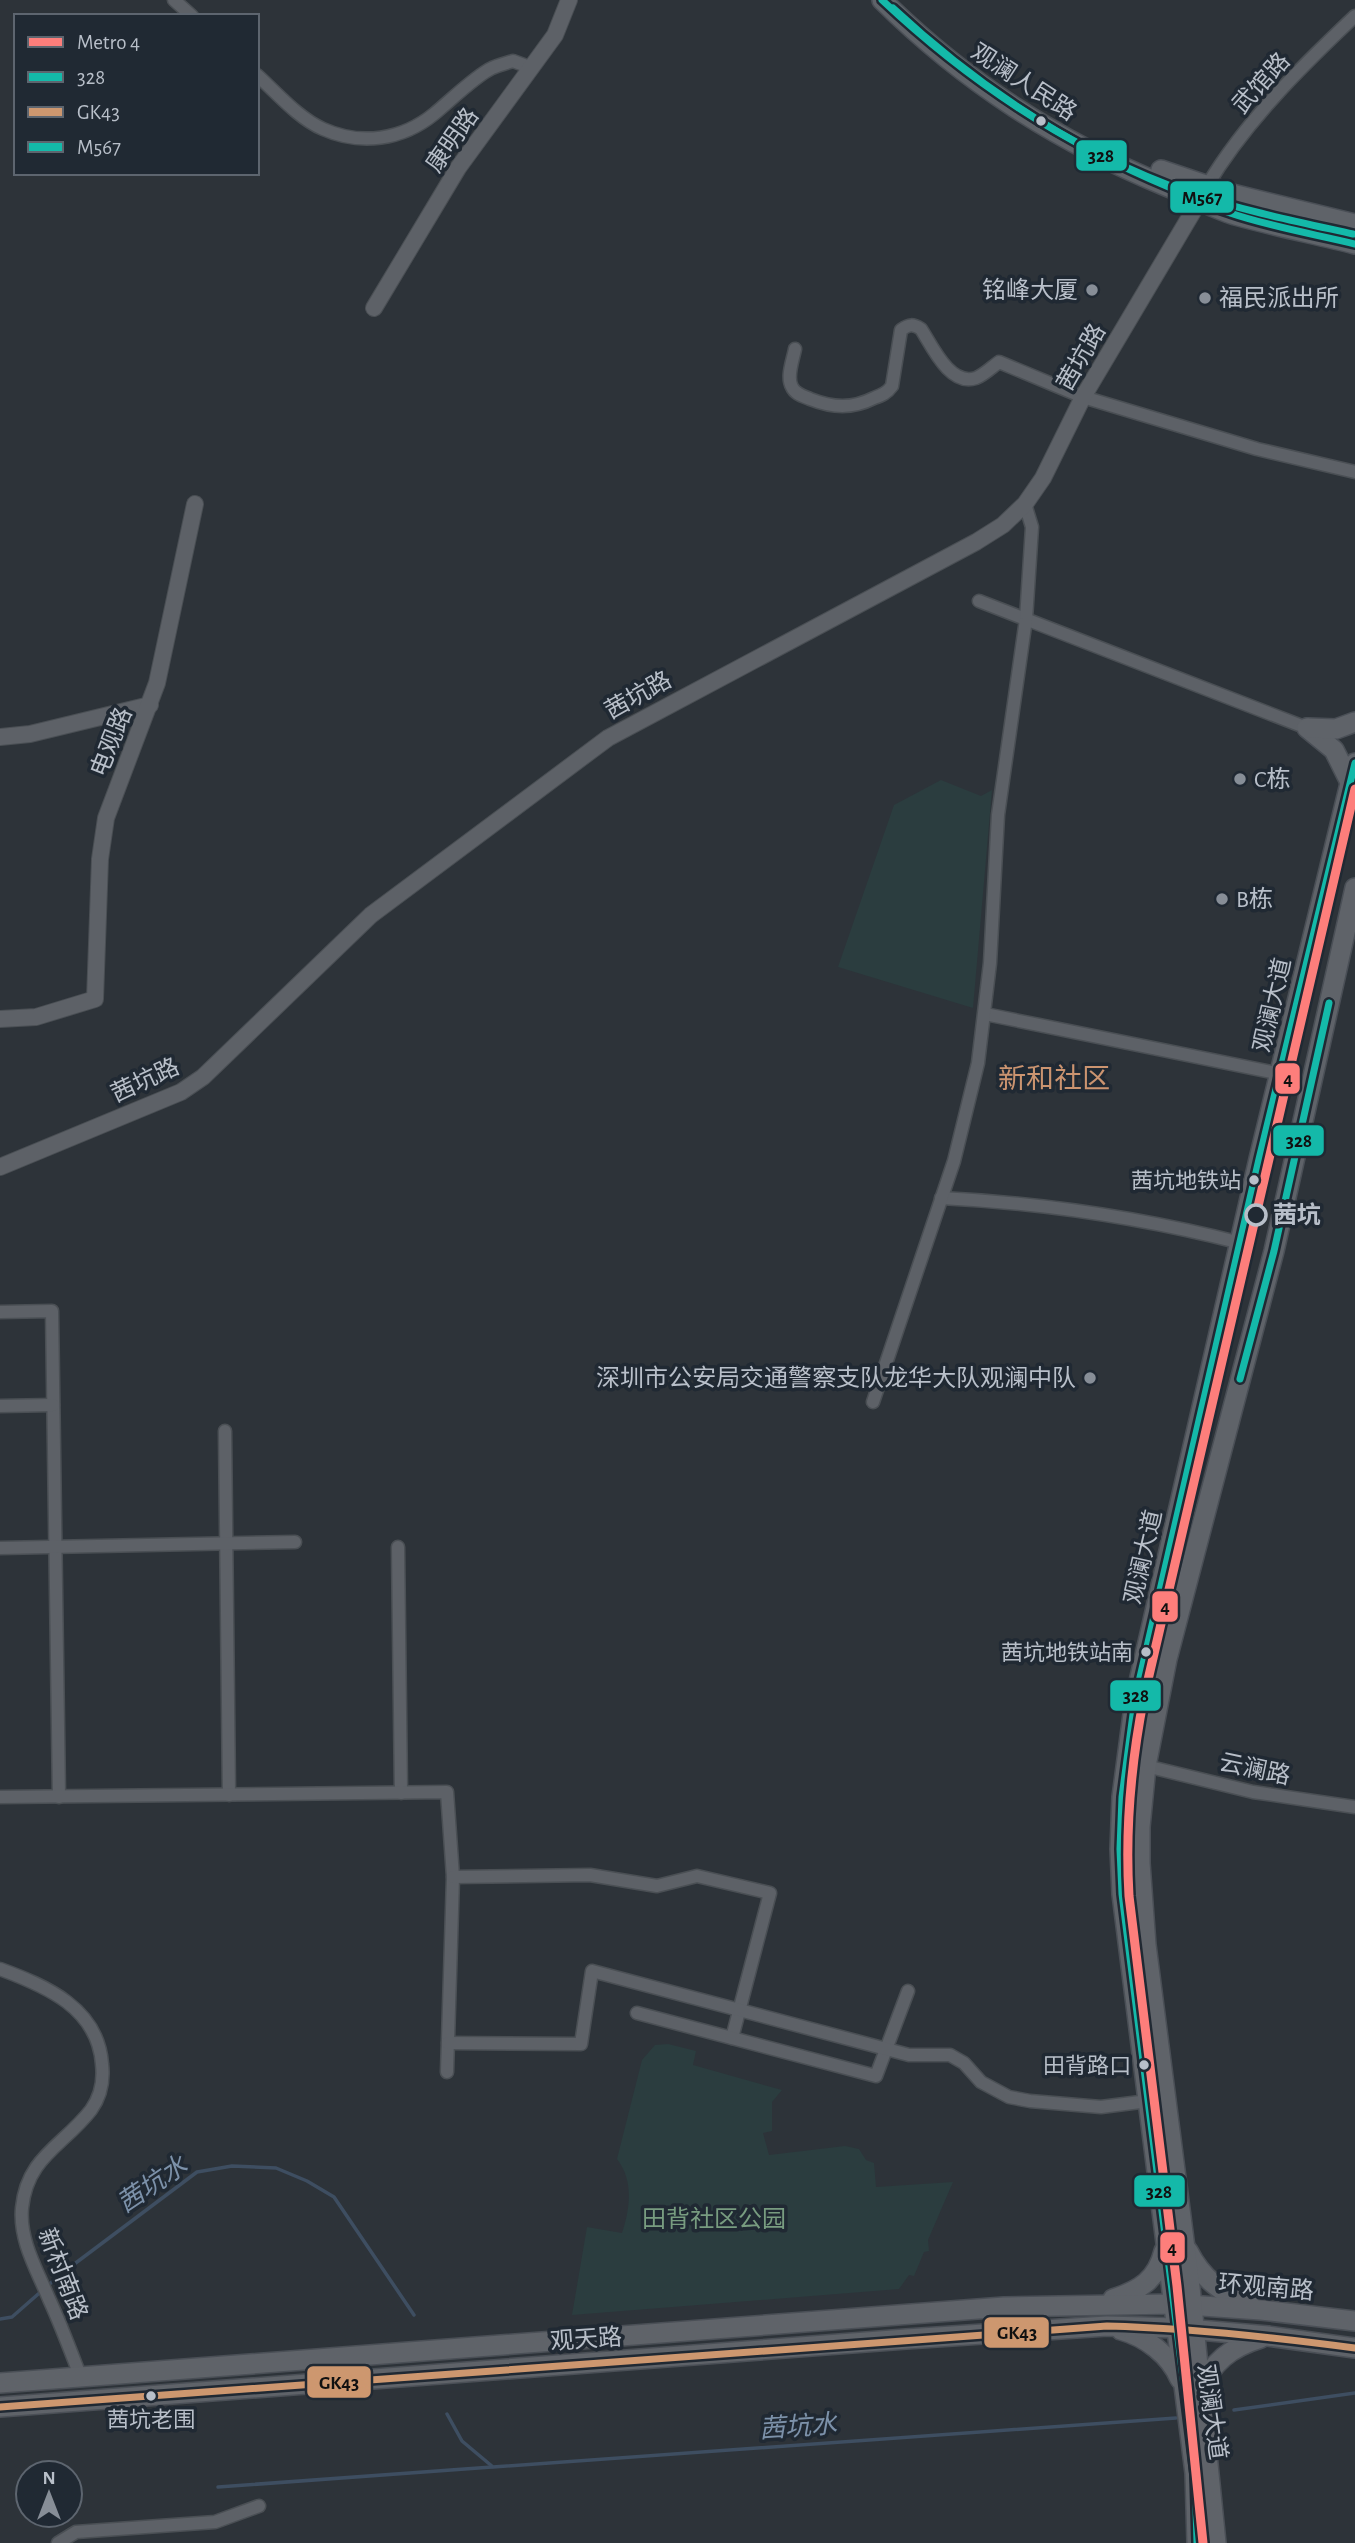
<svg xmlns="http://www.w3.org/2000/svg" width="1355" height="2543" font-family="'Alegreya Sans','Noto Sans SC',sans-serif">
  <rect width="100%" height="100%" fill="#2d3339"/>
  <g fill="#2b3d3f">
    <polygon points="941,780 981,796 992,790 973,1008 838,967 894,805"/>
    <path d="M668,2044L696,2051L693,2065L782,2090L772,2102V2131L763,2133L769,2155L845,2146L859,2149L866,2160L874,2163L876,2187L953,2182L928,2240L929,2251L924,2252L914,2276L909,2275L899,2289L572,2315L587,2227L622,2233C630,2208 634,2181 617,2159L642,2060L655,2045Z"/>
  </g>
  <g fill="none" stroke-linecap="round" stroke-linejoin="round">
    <g stroke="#3e4e61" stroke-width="3.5">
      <polyline points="0,2319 12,2317 61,2274 197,2172 232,2166 276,2168 307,2181 334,2197 414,2315"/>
      <polyline points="1234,2410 1355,2393"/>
      <polyline points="447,2414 462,2441 493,2467 1176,2418"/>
      <polyline points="218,2487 492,2467"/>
    </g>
    <g stroke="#4a4f54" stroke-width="15">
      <g id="minor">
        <polyline points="174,0 192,16"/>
        <path d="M257,75C277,93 298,118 323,129C361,146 402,140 434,114C450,101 475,76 492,68C499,65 506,63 513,61L532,68"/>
        <path d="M1207,186C1245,122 1301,67 1355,16"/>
        <path d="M795,349C793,360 786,377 792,387C795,394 803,396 810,399C833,408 852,409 874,398C882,395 887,393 892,386L901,330C909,324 913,324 921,329C932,346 950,387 976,378C984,375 992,367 999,362L1083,397L1257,449L1355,472"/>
        <polyline points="979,601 1307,728"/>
        <polyline points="985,1014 1281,1074"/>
        <path d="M941,1198C1042,1203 1143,1218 1241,1243"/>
        <polyline points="0,1312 52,1311 59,1797"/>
        <polyline points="873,1402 954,1161 978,1063 990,963 998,815 1026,619 1032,527 1025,504"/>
        <polyline points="0,1406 53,1405"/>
        <polyline points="225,1431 229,1795"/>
        <polyline points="398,1547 401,1793"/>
        <polyline points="0,1548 295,1542"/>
        <polyline points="1146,1766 1253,1792 1355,1807"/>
        <polyline points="0,1797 447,1792 453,1877 447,2072"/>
        <polyline points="453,1877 590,1875 657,1886 697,1876 770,1893 732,2038"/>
        <path d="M0,1969C46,1986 98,2008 102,2064C104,2081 101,2096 91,2110C63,2146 27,2157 22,2208C19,2240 37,2270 49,2299C61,2325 71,2352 81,2378"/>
        <polyline points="637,2013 876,2076 908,1991"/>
        <polyline points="448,2043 581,2044 592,1971 909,2055 950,2055 964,2063 981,2082 1009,2097 1030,2101 1101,2107 1148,2101"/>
        <polyline points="58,2543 76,2532 215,2522 259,2506"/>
      </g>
    </g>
    <g stroke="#4a4f54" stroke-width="18">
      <g id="tertiary">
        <polyline points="374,308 458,168 555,35 569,0"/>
        <polyline points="0,737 30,734 150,705"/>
        <polyline points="0,1019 36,1017 95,999 100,859 106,818 157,683 195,504"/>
        <polyline points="0,1167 181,1092 203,1077 371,915 608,738 976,542 1003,525 1025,504 1043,478 1083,397 1204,193"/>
      </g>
    </g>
    <g stroke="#4a4f56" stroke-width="22">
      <g id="primary">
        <path d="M882,0C966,83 1057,141 1166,186C1189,195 1212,208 1235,215C1275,226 1315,234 1355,244"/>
        <polyline points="1161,170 1232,194 1355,224"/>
        <polyline points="1307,728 1334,750 1350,782"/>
        <polyline points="1308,728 1336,729 1355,722"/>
        <path d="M1188,2251C1202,2279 1222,2293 1250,2305"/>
        <path d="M1113,2299C1140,2290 1157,2280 1164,2251"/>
        <path d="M1121,2330C1146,2337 1170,2355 1180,2379"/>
        <polyline points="0,2383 1004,2307 1173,2304 1261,2310 1355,2321"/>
        <path d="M1201,2392C1210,2362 1232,2347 1261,2338"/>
        <polyline points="0,2407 906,2339 1107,2326 1176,2328 1268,2336 1355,2348"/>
        <polyline points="1197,2543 1195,2473 1122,1894 1120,1849 1122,1797 1135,1699 1259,1159 1355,763"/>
        <polyline points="1216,2543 1190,2287 1146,1945 1140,1863 1140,1827 1146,1766 1167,1659 1274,1251 1355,888"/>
      </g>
    </g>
    <use href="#minor" stroke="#5d6167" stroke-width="12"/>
    <use href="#tertiary" stroke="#5d6167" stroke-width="16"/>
    <use href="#primary" stroke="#5f6369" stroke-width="19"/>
    <g stroke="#202933" stroke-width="12">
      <g id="bus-1">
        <path d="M882,0C969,82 1061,142 1171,188C1191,196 1210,207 1230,213C1271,227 1314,234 1355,244"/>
        <polyline points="1240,1379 1274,1251 1329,1003"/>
        <polyline points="1197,2543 1195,2473 1122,1894 1120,1849 1122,1797 1135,1699 1259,1159 1355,763"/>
      </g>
    </g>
    <g stroke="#202933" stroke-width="12">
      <path id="bus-2" d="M0,2407L1107,2326C1190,2328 1272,2337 1355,2348"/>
    </g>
    <g stroke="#202933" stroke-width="12">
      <path id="bus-3" d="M893,8C980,89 1080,155 1193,194C1245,211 1299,222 1353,234"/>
    </g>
    <use href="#bus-1" stroke="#14b9a9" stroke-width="7"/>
    <use href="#bus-2" stroke="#cd976f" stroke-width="7"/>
    <use href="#bus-3" stroke="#14b9a9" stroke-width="7"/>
    <g stroke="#202933" stroke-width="14">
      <path id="metro-1" d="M1203,2543L1177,2286L1129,1896C1125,1829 1131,1763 1144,1697L1355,789"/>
    </g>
    <use href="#metro-1" stroke="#fd7e7b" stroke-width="9"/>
  </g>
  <g fill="#b8bfc9" stroke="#202933" stroke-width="2.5">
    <circle cx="1041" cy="121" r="6"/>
    <circle cx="1254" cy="1180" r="6"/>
    <circle cx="1146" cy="1652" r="6"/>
    <circle cx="1144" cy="2065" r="6"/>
    <circle cx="151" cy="2396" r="6"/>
  </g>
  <g fill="#878e97" stroke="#202933" stroke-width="2.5">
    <circle cx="1092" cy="290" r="7"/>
    <circle cx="1205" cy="298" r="7"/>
    <circle cx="1240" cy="779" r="7"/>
    <circle cx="1222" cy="899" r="7"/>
    <circle cx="1090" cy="1378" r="7"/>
  </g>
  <circle fill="#202933" stroke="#b8bfc9" stroke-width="3.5" cx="1256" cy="1215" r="10"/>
  <g text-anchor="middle" stroke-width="7" stroke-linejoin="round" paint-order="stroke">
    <g font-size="22" fill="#b8bfc9" stroke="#202933" text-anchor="end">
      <text x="1241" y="1188">茜坑地铁站</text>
      <text x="1133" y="1660">茜坑地铁站南</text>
      <text x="1131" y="2073">田背路口</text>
      <text x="151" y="2427" text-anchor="middle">茜坑老围</text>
    </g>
    <g font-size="24" fill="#b8bfc9" stroke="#202933">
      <text transform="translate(1024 82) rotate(33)" y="8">观澜人民路</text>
      <text transform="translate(1261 83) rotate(-48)" y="8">武馆路</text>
      <text transform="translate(452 140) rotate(-55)" y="8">康明路</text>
      <text transform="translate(1081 357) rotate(-60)" y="8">茜坑路</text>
      <text transform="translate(638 695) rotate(-29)" y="8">茜坑路</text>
      <text transform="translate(111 742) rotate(-68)" y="8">电观路</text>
      <text transform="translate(1272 1005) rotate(-77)" y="8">观澜大道</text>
      <text transform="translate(145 1080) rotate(-25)" y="8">茜坑路</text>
      <text transform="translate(1143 1557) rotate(-77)" y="8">观澜大道</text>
      <text transform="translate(1255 1769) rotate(12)" y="8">云澜路</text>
      <text transform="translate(63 2274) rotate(69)" y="8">新村南路</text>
      <text transform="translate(1266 2287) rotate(5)" y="8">环观南路</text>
      <text transform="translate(586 2339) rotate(-4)" y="8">观天路</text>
      <text transform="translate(1212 2412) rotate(82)" y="8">观澜大道</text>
    </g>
    <g font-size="24" fill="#b8bfc9" stroke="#202933" text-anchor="start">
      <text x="1078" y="298" text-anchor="end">铭峰大厦</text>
      <text x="1219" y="306">福民派出所</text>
      <text x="1254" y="787">C栋</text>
      <text x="1236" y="907">B栋</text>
      <text x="1076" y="1386" text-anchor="end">深圳市公安局交通警察支队龙华大队观澜中队</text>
    </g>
    <g font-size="24" font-weight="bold" fill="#b8bfc9" stroke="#202933" text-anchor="start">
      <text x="1273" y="1223">茜坑</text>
    </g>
    <g font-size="24" fill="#789c80" stroke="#202933">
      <text x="714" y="2227">田背社区公园</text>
    </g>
    <g font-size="26" font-style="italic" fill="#7c91a9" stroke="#202933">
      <text transform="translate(152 2184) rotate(-34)" y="9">茜坑水</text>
      <text transform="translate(798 2426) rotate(-4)" y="9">茜坑水</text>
    </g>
    <g font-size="28" fill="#cb9470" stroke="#202933">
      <text x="1054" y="1088">新和社区</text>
    </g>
  </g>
  <g stroke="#202933" stroke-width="2.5">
    <rect x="1075" y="139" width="53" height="33" rx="7" fill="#14b9a9"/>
    <rect x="1169" y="180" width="66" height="34" rx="7" fill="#14b9a9"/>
    <rect x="1274" y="1062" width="27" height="33" rx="7" fill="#fd7e7b"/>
    <rect x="1272" y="1124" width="53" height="33" rx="7" fill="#14b9a9"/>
    <rect x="1151" y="1590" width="28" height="33" rx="7" fill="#fd7e7b"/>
    <rect x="1109" y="1679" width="53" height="33" rx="7" fill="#14b9a9"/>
    <rect x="1133" y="2174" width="53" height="34" rx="7" fill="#14b9a9"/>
    <rect x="1159" y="2231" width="27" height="33" rx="7" fill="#fd7e7b"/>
    <rect x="983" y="2316" width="67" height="33" rx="7" fill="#cd976f"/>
    <rect x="306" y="2365" width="66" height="34" rx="7" fill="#cd976f"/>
  </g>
  <g font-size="19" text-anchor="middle" font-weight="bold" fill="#111">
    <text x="1101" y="162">328</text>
    <text x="1202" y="204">M567</text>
    <text x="1288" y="1085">4</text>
    <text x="1299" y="1147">328</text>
    <text x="1165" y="1613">4</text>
    <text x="1136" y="1702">328</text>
    <text x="1159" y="2198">328</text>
    <text x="1172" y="2254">4</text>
    <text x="1017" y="2339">GK43</text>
    <text x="339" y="2389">GK43</text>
  </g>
  <rect x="14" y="14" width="245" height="161" fill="#202933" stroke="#5d656f" stroke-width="2"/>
  <rect x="28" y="37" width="35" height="10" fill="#fd7e7b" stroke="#5d656f" stroke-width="2"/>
  <text x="77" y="49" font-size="21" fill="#b8bfc9">Metro 4</text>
  <rect x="28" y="72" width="35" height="10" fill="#14b9a9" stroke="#5d656f" stroke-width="2"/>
  <text x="77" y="84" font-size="21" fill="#b8bfc9">328</text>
  <rect x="28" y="107" width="35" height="10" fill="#cd976f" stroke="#5d656f" stroke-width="2"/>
  <text x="77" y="119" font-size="21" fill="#b8bfc9">GK43</text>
  <rect x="28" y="142" width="35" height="10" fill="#14b9a9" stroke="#5d656f" stroke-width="2"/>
  <text x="77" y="154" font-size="21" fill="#b8bfc9">M567</text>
  <g transform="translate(49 2494)"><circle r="33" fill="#202933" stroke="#5d656f" stroke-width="2"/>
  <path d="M0-5L12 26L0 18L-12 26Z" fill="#878e97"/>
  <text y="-10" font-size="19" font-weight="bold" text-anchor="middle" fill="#b8bfc9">N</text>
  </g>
</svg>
